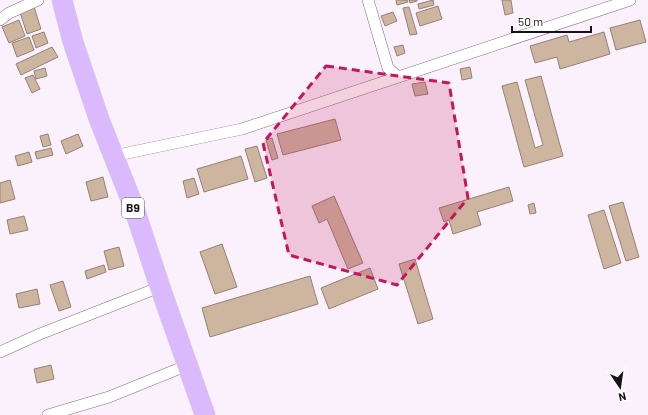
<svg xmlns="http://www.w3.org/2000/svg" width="648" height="415" font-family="Barlow,sans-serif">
  <rect width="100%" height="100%" fill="#faf1fc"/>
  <g fill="#ceb5a0" stroke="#938273">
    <polygon points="396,0 407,0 408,2 397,5"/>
    <polygon points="409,0 417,0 417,1 410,3"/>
    <polygon points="433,0 434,5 419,9 418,4"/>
    <polygon points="502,0 511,0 513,13 505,15"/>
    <polygon points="438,6 442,19 420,26 416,13"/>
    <polygon points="34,7 41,29 27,34 20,12"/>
    <polygon points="409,7 417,34 410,35 403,8"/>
    <polygon points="393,12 397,21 385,26 381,16"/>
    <polygon points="19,20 25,36 9,43 2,27"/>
    <polygon points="640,20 646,42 616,50 610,28"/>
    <polygon points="44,32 48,43 36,48 32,36"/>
    <polygon points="604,32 610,54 560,69 557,57 535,63 530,46 567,35 569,42"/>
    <polygon points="29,37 34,50 17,57 12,43"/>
    <polygon points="403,45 405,53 397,56 394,47"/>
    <polygon points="52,47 58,57 21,75 16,64"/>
    <polygon points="470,67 472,78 462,80 460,69"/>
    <polygon points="45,68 47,76 36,79 34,71"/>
    <polygon points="33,75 40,89 32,93 25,78"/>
    <polygon points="541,76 563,156 524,167 502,86 517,82 535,148 543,145 525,80"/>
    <polygon points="425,82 428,94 415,96 412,84"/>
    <polygon points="335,119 341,140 283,155 277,134"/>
    <polygon points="48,134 51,145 43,147 40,136"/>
    <polygon points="78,134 83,146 66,154 61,141"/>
    <polygon points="272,138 278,158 272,160 266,140"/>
    <polygon points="257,146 267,178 255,182 245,149"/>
    <polygon points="51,148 53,155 37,159 35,152"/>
    <polygon points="29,152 32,162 18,166 15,156"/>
    <polygon points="241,156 248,179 204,192 197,169"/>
    <polygon points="103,177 108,197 91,201 86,182"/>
    <polygon points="194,178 199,194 187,198 183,181"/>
    <polygon points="10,180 15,199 0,203 0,183"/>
    <polygon points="509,187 513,201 477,212 481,225 453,234 449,220 444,222 439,208"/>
    <polygon points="334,196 363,263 348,269 327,219 319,223 312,206"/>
    <polygon points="623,202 639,257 626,261 609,206"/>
    <polygon points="534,203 536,213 530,214 528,205"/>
    <polygon points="604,210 621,263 604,269 588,215"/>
    <polygon points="24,216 28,230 10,234 7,220"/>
    <polygon points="222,244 237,287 215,294 200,252"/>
    <polygon points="119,247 124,266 109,270 104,251"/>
    <polygon points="415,259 433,319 418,324 399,264"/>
    <polygon points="104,265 106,272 87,279 85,271"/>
    <polygon points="370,268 378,289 329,309 321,288"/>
    <polygon points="310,276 318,304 210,337 202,308"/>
    <polygon points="63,281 71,307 59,311 50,285"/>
    <polygon points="37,289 40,304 19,308 16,294"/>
    <polygon points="51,365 54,379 37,383 34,369"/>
  </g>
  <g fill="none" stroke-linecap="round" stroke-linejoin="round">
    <g stroke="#807283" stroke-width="12">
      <g id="street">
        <polyline points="368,0 388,68 398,77"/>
        <polyline points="0,20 9,13 38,0"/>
        <polyline points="113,156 242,129 630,0"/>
        <polyline points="0,352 40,334 160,287"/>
        <polyline points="48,415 109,397 188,365"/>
      </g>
    </g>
    <g stroke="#d5d4d5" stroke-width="21">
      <polyline id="highway" points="62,0 73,42 99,119 133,205 160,287 205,415"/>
    </g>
    <use href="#street" stroke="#fff" stroke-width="11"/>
    <use href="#highway" stroke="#dab9fd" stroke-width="20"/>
  </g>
  <path fill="#c2185b" fill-opacity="0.2" stroke="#c2185b" stroke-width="3" stroke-dasharray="8 5" stroke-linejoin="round" d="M326,66L449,83L468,198L397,285L289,255L263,143Z"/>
  <g text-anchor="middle" stroke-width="4" stroke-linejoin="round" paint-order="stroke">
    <rect fill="#fff" stroke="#5d585d" stroke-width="1" x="122" y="198" width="22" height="20" rx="3"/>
    <g font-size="12" font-weight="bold" fill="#171118">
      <text x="133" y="212">B9</text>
    </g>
  </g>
  <g transform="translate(620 387) rotate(167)" stroke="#ffffff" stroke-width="3" paint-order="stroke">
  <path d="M0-3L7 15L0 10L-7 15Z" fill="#171118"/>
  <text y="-6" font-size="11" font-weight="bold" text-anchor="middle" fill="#171118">N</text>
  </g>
  <path d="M512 26v6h79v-6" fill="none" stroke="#171118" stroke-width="2"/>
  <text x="518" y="26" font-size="12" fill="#171118" stroke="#ffffff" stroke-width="3" paint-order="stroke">50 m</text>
</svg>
